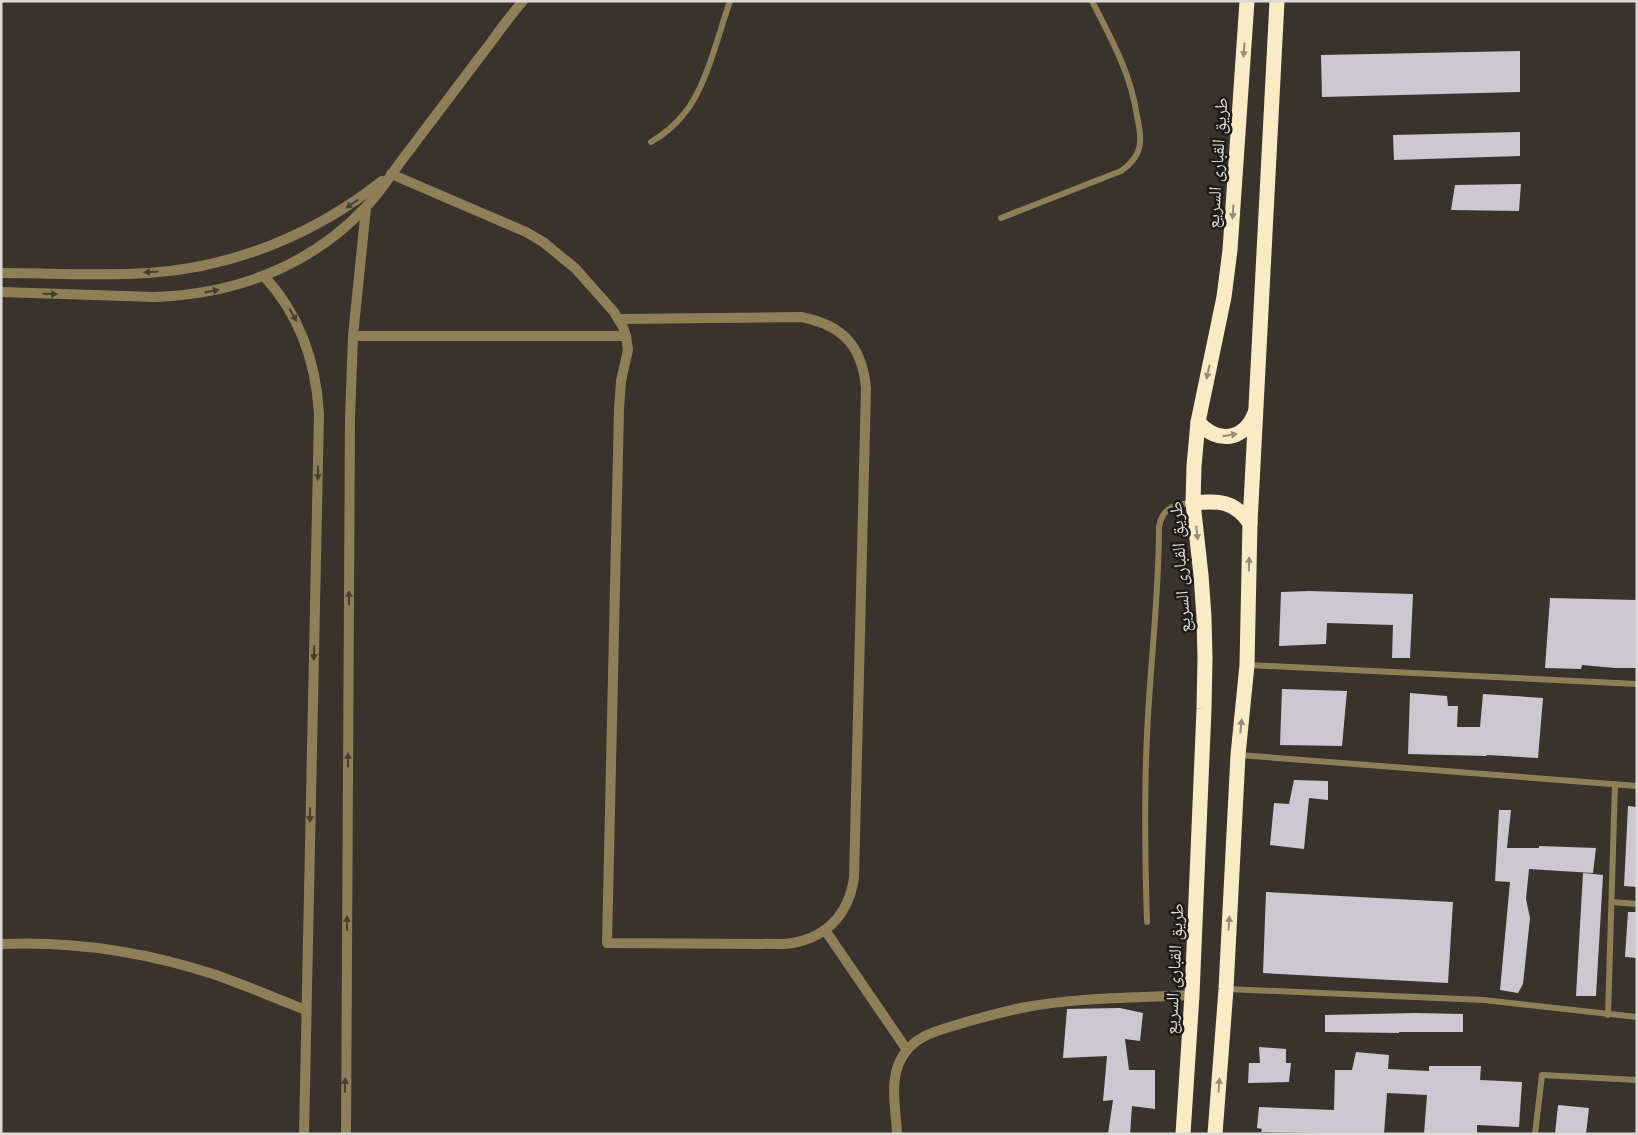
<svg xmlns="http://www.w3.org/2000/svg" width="1638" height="1135" font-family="'PT Sans','Noto Naskh Arabic',sans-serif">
  <rect width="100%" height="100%" fill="#39332c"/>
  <g fill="#ccc8d2">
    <polygon points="1520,51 1520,92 1322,97 1321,55"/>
    <polygon points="1520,132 1520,156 1394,160 1393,135"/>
    <polygon points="1521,184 1519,211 1451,210 1455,185"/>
    <polygon points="1309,591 1413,594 1410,658 1392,658 1393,625 1327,623 1326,644 1279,646 1281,592"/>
    <polygon points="1550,598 1637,600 1637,668 1615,668 1582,665 1581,669 1545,668"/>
    <polygon points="1282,689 1347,691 1342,746 1280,745"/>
    <polygon points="1410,693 1447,696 1448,706 1458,706 1457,727 1480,727 1483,694 1543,698 1538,758 1487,755 1486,756 1408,754"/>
    <polygon points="1294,780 1328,781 1328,800 1309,798 1304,849 1270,845 1274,803 1289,804"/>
    <polygon points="1628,806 1637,807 1637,887 1624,886"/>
    <polygon points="1499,810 1511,810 1507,848 1539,848 1539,846 1596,848 1593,873 1529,869 1526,899 1530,918 1523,984 1518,993 1500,990 1510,882 1495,881"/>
    <polygon points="1583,873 1603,875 1596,996 1576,996"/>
    <polygon points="1266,892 1453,902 1448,983 1263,973"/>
    <polygon points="1628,912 1637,912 1637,958 1625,957"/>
    <polygon points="1120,1008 1143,1013 1140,1041 1125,1039 1129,1070 1155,1070 1155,1109 1132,1106 1130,1134 1108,1134 1113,1100 1103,1101 1107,1056 1063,1058 1067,1009"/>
    <polygon points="1414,1013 1463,1014 1463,1032 1399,1032 1399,1033 1325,1032 1325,1015"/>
    <polygon points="1259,1047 1286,1049 1286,1063 1291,1063 1289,1082 1248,1083 1249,1063 1260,1063"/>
    <polygon points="1356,1052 1389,1055 1388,1069 1429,1071 1429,1066 1481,1066 1480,1080 1522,1082 1519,1127 1477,1125 1477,1134 1424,1134 1427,1095 1387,1093 1384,1134 1261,1132 1262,1129 1257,1128 1259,1107 1334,1110 1335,1070 1352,1070"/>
    <polygon points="1558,1105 1589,1108 1586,1134 1555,1134"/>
  </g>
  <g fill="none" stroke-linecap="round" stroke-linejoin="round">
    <g stroke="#8f7f59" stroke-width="6">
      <path d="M651,142C663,135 674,126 683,115C706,89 718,35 730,1"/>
      <path d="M1001,218L1121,171C1131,164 1139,155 1140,143C1141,134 1139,125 1137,116C1131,74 1111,38 1092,1"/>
      <polyline points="1248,665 1637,684"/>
      <polyline points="1239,755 1637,786"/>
      <polyline points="1612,902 1637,904"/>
      <path d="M1147,922C1145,860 1144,798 1147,735C1150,666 1159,597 1159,527C1162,508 1175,504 1192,503"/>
      <polyline points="1227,989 1484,1000 1637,1017"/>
      <polyline points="1608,1015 1615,784"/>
      <polyline points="1535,1134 1542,1075 1637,1080"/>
    </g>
    <g stroke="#8f7f59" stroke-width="10">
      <path d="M391,174L526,232L543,242L575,268L614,312L623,327L626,336L628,350L621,381L619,409L607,943L785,944C824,940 848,917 854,878L866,388C862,346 843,325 801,317L619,319"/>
      <path d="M1,273C50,273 100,276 149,273C235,267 315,234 382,181"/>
      <path d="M264,276C300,315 316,361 319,414L304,1134"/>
      <path d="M1,292L155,297C235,294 309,267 365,208C379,194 390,176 402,160C428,126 453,92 479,58C494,39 507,19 523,1"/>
      <polyline points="353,336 626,336"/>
      <polyline points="825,930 907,1050"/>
      <path d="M1,944C72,941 145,952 213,974C245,985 275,998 306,1010"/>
      <polyline points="346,1134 350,418 353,336 366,208"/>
      <path d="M897,1134C896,1109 889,1081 901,1059C914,1034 941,1030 966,1022C984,1017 1002,1012 1021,1008C1077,997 1136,998 1192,995"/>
    </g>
    <g stroke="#f9ebc5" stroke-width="15">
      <path d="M1198,422C1217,444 1244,441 1255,413"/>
      <path d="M1193,503C1219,500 1234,501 1250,523"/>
      <polyline points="1183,1134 1192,995 1204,709 1205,658 1204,617 1201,575 1193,503 1194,466 1198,422 1224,297 1230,250 1247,1"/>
      <polyline points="1215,1134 1226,989 1238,755 1247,665 1250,523 1277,1"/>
    </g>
  </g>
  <defs><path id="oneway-solid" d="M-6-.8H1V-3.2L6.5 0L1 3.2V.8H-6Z" transform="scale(1.25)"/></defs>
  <g fill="#968d77">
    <use href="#oneway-solid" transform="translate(1244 50) rotate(94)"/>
    <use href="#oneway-solid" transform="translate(1233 212) rotate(94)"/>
    <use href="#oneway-solid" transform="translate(1208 372) rotate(102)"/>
    <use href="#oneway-solid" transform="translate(1230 435) rotate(-10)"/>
    <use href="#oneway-solid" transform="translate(1197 533) rotate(84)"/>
    <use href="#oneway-solid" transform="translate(1249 564) rotate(-89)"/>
    <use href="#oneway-solid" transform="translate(1241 726) rotate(-84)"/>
    <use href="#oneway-solid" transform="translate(1229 923) rotate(-87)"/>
    <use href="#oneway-solid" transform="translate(1219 1085) rotate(-86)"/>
  </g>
  <g fill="#463e2f">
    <use href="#oneway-solid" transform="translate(352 204) rotate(146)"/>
    <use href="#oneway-solid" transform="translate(151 272) rotate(176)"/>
    <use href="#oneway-solid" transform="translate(212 291) rotate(-11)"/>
    <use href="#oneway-solid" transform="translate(50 294) rotate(2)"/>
    <use href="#oneway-solid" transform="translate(293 315) rotate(61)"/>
    <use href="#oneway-solid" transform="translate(318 473) rotate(91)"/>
    <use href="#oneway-solid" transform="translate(349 598) rotate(-90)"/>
    <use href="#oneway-solid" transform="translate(314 653) rotate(91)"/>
    <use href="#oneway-solid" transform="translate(348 760) rotate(-90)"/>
    <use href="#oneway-solid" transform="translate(310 815) rotate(91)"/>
    <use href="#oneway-solid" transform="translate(347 923) rotate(-90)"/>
    <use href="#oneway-solid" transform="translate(345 1085) rotate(-89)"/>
  </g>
  <g text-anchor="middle" stroke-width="5" stroke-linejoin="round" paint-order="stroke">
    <g font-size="18" fill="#ddd9d5" stroke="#1e1b18">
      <text transform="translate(1217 163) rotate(-86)" y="6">طريق القبارى السريع</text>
      <text transform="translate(1180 567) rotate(-94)" y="6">طريق القبارى السريع</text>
      <text transform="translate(1174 969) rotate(-87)" y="6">طريق القبارى السريع</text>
    </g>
  </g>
  <rect width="1638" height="1135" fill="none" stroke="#ddd9d5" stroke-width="5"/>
</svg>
